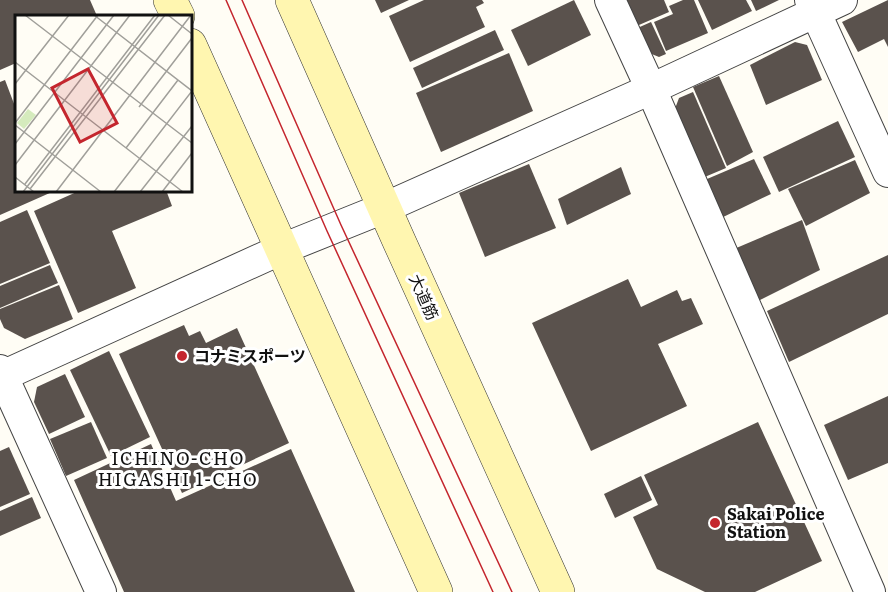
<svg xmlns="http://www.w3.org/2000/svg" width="888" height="592" font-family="Literata,'Noto Sans JP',serif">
  <rect width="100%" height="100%" fill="#fffdf5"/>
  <g fill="#5a524d">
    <polygon points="0,0 90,0 97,16 16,16 16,63 0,70"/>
    <polygon points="375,0 409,0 381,13"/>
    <polygon points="424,0 482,0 484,3 476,7 485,27 410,62 389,16"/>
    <polygon points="574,0 591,35 528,66 511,30"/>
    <polygon points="620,0 664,0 669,12 632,28"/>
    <polygon points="683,0 694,0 708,33 666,51 654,22 673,14 669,6"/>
    <polygon points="698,0 746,0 752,11 712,30"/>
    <polygon points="751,0 779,0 756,11"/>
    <polygon points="888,0 888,47 884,39 858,52 842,22"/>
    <polygon points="651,22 666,54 659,57 642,50 633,30"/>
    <polygon points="495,30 504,50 422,88 413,68"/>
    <polygon points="795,42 807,45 822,80 766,105 750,65"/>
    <polygon points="509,53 533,111 441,152 416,93"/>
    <polygon points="719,76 753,152 727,166 693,87"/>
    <polygon points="5,80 16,109 16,190 51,190 52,192 0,215 0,82"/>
    <polygon points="693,92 726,168 700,179 673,114 679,98"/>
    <polygon points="838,121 855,157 779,192 763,157"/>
    <polygon points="754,159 771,194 717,220 700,182"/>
    <polygon points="855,160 870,193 806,226 788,189"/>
    <polygon points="529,164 556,228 485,257 459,193"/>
    <polygon points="621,167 631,194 567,225 558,199"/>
    <polygon points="81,190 166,190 172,206 112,231 136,288 78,313 34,211"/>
    <polygon points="27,210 50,263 0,284 0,222"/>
    <polygon points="802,220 820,270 758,301 734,249"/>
    <polygon points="888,255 888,314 789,362 767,311"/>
    <polygon points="50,265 58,283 0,308 0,286"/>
    <polygon points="628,279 641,307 677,290 682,301 691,298 703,324 658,344 687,406 591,451 532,323"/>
    <polygon points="59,285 73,319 25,339 4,328 0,319 0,309"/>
    <polygon points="184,325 189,336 200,331 206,343 237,328 289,443 182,493 119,354"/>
    <polygon points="109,351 150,437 111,456 70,370"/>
    <polygon points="65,374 85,417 49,434 34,402 37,387"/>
    <polygon points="888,396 888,463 848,480 824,425"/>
    <polygon points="91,422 107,458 66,476 50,439"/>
    <polygon points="758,422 822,561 755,592 705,592 657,569 633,517 658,505 644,475"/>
    <polygon points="151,444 176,501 291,449 355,592 124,592 74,480"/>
    <polygon points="9,447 30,494 0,507 0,451"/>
    <polygon points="641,476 652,500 615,518 604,494"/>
    <polygon points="32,497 41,518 0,536 0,511"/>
  </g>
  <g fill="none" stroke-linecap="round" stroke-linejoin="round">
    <g stroke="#444" stroke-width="32">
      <g id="street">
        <polyline points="610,0 651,89 870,592"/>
        <polyline points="810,0 888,172"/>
        <polyline points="0,370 101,592"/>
        <polyline points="0,377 282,249 384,208 651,89 842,0"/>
      </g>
    </g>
    <g stroke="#333" stroke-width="34">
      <g id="secondary">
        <polyline points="170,0 178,16"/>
        <polyline points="292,0 399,241 558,592"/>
        <polyline points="190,45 436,592"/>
      </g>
    </g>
    <use href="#street" stroke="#fff" stroke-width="30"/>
    <use href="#secondary" stroke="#fff6b0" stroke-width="33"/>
    <g stroke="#c4262e" stroke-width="1.5">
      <polyline points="226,0 327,231 493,592"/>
      <polyline points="242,0 341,225 512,592"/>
    </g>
  </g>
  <g fill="#c4262e" stroke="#fff" stroke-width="2">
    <circle cx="182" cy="356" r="6"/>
    <circle cx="715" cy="523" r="6"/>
  </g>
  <g text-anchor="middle" stroke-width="6" stroke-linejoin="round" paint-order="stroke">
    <g font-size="16" fill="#111" stroke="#fff">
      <text transform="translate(424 297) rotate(66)" y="6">大道筋</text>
    </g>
    <g font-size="16" font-weight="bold" fill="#111" stroke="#fff" text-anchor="start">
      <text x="194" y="362">コナミスポーツ</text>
      <text x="727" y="520">Sakai Police<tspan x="727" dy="18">Station</tspan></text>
    </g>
    <g font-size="18" letter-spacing="1.5" fill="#111" stroke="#fff">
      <text x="178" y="465">ICHINO-CHO<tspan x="178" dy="21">HIGASHI 1-CHO</tspan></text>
    </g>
  </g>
  <g transform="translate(15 15)">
    <rect width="177" height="177" fill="#fffdf5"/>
    <path d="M13,94L21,100L9,114L2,108Z" fill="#d5ebbd"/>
    <path fill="none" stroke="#a09f9a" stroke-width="1.5" d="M10,0L177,128M79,0L177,76L99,177M153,0L177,19M0,47L168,177M0,69L54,0M124,92L177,23M0,108L83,0M0,110L86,177M0,129L99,0M111,133L163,65M0,150L115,0M0,162L19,177M10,169L140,0M15,174L150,0M8,177L144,0M41,177L176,0M125,177L177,111M147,177L177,138"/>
    <path fill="#c4262e" fill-opacity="0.15" stroke="#c4262e" stroke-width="3" d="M73,54L102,108L65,127L37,73Z"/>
    <rect width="177" height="177" fill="none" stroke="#111" stroke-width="3"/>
  </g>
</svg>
